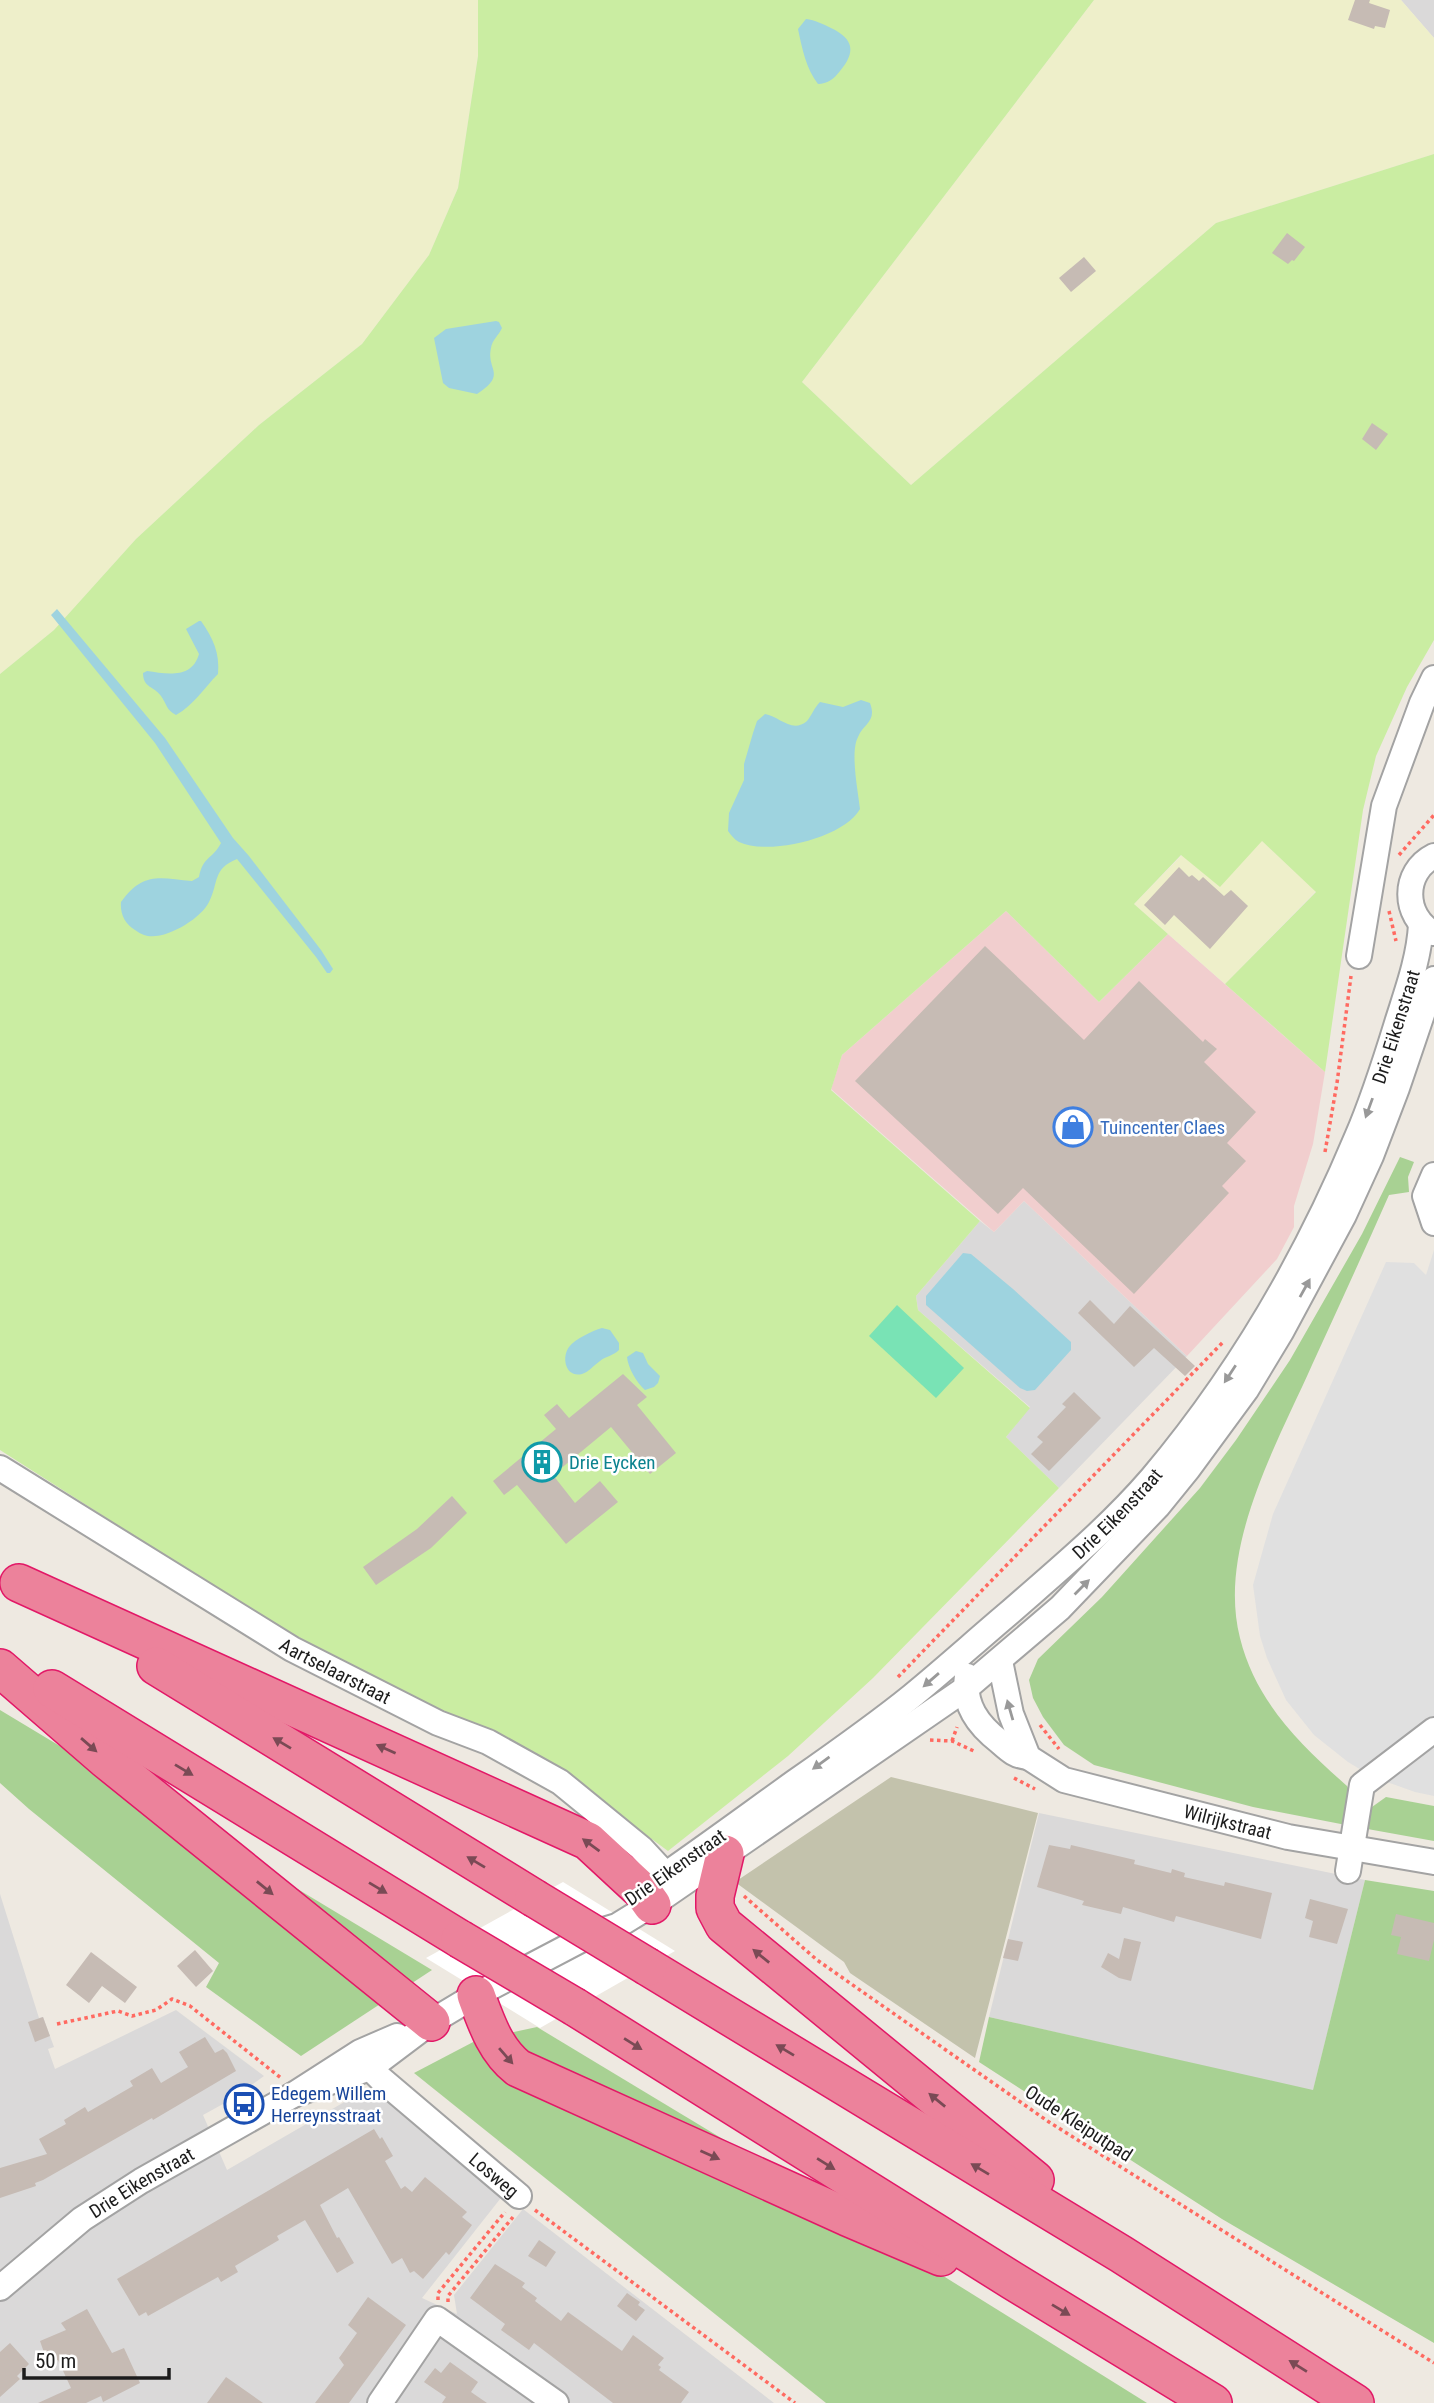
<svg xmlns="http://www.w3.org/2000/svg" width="1434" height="2403" font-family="'Roboto Condensed',sans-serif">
  <rect width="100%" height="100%" fill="#eee9e1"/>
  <g fill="#dad9d9">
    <polygon points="1401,0 1434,0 1434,38"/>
    <polygon points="1024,1201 1187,1356 1059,1488 1006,1437 1030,1407 918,1310 916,1296 980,1221 994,1232"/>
    <polygon points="1039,1813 1365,1880 1313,2091 989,2017"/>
    <polygon points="0,1894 39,2018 43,2017 54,2047 48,2049 55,2069 176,2010 264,2076 232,2099 203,2115 227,2170 372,2086 504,2194 422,2298 457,2314 454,2295 523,2209 774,2403 0,2403"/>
  </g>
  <polygon fill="#f1cece" points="1006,911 1099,1002 1168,934 1325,1072 1313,1144 1294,1206 1294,1227 1277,1259 1187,1356 1024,1201 994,1232 831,1089 842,1055"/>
  <polygon fill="#c3c2ac" points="891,1777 1038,1813 975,2058 850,1973 844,1962 735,1882"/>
  <g fill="#eeefca">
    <polygon points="0,0 478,0 478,56 458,188 429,255 362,344 259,425 136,539 54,630 0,674"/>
    <polygon points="1094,0 1401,0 1434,38 1434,154 1216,223 911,485 802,382"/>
    <polygon points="1262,841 1316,891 1225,984 1134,904 1182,855"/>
  </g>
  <polygon fill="#caeda2" points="478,0 1094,0 802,382 911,485 1216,223 1434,154 1434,640 1407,687 1376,756 1363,810 1325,1072 1225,984 1316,892 1262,841 1220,887 1181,855 1134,904 1168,934 1099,1002 1006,911 842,1055 831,1090 980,1221 916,1296 918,1310 1030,1408 1006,1437 1059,1488 873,1678 788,1756 668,1851 534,1752 433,1710 291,1633 152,1547 0,1450 0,674 54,630 136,539 259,425 362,344 429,255 458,188 478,56"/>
  <g fill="#a8d193">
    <path d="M1400,1157L1414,1162L1408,1177L1409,1192L1389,1195C1364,1252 1338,1308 1312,1365C1277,1444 1217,1548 1240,1638C1256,1702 1300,1744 1347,1786L1352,1796L1346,1825L1253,1807L1094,1765L1064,1745L1043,1717L1033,1698L1029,1680L1038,1659L1102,1597L1200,1488L1236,1440L1290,1360L1362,1234Z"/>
    <polygon points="0,1710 432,1970 301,2056 206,1987 219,1963 29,1809 0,1783"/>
    <polygon points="1386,1797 1434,1806 1434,1841 1362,1828 1365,1812"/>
    <polygon points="1365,1880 1434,1891 1434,2343 1222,2219 979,2062 989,2017 1313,2090"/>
    <polygon points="537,2027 746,2153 1147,2403 826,2403 414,2073 477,2040"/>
  </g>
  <polygon fill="#79e3b5" points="897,1305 964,1368 936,1398 869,1336"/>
  <polygon fill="#e0e0e0" points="1434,1250 1434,1796 1415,1792 1373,1777 1348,1762 1314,1735 1286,1700 1267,1658 1260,1636 1253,1585 1273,1514 1386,1262 1414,1263 1426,1275"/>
  <g fill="#9ed3df">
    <path d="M806,19C815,20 823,24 831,28C854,39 856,52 840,71C834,79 827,84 818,84C806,69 802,48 798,29Z"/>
    <path d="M496,321L499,322L502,328C499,335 492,340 491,348C486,370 508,374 477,394L449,388L443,383L434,338L446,329Z"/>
    <path d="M57,609L165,738L233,838L249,856L321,950L333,969L330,973H327L316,957L237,859C212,869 219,883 209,902C201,919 163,942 144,935C141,934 138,932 135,930C125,924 120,914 121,902C143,871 160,878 192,881L199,877C203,856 212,860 221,843L155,743L51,615Z"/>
    <path d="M199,621H201C213,638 220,653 218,674C204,688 194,705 176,715C166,710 167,704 161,696C154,686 143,688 143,673L147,671C167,674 192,679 199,654L186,629Z"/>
    <path d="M861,700L870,703C877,722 864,723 858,737C850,752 858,791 860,809C844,838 769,856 739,842C735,840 731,835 728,831L729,813L744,780V764L753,733L757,721L765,714C779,716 792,734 807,721C812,715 814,708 820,702L843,707Z"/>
    <polygon points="963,1253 971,1254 1013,1289 1071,1342 1071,1350 1035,1390 1027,1391 1020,1388 926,1305 926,1296"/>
    <path d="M602,1328L610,1330L619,1343V1350C613,1356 606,1356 600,1361C594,1365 589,1372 582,1374C566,1378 561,1358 569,1347C575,1339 592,1331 602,1328Z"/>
    <path d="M636,1351L643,1353L648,1364L660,1376L658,1383L654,1387L645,1390C637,1383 628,1368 627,1357Z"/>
  </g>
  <polygon fill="#fff" points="563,1882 675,1951 540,2028 426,1958"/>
  <g fill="#c6bbb4">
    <polygon points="1355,0 1370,0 1369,3 1390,10 1385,28 1375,26 1374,29 1348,20"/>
    <polygon points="1287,233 1305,247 1294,261 1292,260 1288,264 1272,253"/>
    <polygon points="1084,257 1096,271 1071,292 1059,278"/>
    <polygon points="1372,423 1388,434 1376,450 1362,439"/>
    <polygon points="1179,867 1189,877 1192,875 1199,881 1203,877 1224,896 1231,890 1248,906 1210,949 1174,915 1165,925 1144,905"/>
    <polygon points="985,946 1084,1040 1139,981 1203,1042 1205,1039 1217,1049 1204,1062 1256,1112 1227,1143 1246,1161 1222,1186 1229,1193 1134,1294 1023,1188 998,1214 855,1081"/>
    <polygon points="1090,1300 1114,1324 1130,1306 1195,1366 1185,1376 1154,1348 1134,1367 1078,1313"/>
    <polygon points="623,1374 647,1397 637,1405 676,1453 650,1474 611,1427 553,1475 575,1503 600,1481 618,1502 566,1544 517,1485 504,1495 493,1481 556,1429 544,1415 557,1404 569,1418"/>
    <polygon points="1074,1392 1101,1418 1049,1471 1031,1454 1043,1442 1037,1437 1066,1407 1062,1404"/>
    <polygon points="452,1496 467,1513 431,1548 376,1585 363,1567 417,1529"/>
    <polygon points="1049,1845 1070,1849 1071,1845 1135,1860 1134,1864 1171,1873 1172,1869 1185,1873 1184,1877 1224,1886 1225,1882 1272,1893 1261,1939 1176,1916 1174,1922 1123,1907 1121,1914 1082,1905 1084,1901 1037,1887"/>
    <polygon points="1310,1899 1348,1909 1337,1944 1309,1937 1313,1921 1305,1918"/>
    <polygon points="1396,1914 1434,1923 1434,1940 1429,1961 1397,1954 1401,1937 1391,1935"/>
    <polygon points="1124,1938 1141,1942 1131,1981 1119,1978 1101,1967 1108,1953 1119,1959"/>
    <polygon points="1008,1939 1023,1942 1018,1961 1003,1958"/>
    <polygon points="195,1950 213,1971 196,1987 177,1966"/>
    <polygon points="91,1952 137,1987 125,2003 102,1986 89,2003 66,1985"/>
    <polygon points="43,2017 50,2036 35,2042 28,2022"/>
    <polygon points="205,2037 215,2053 223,2049 227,2053 236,2071 153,2120 152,2118 43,2180 35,2183 36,2186 0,2198 0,2168 47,2154 39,2139 66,2124 64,2120 85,2107 88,2112 133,2086 130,2081 152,2068 161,2083 188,2067 179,2052"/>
    <polygon points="374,2129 380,2139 382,2137 393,2156 385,2161 401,2189 405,2186 412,2192 425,2177 467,2212 462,2217 472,2225 449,2255 446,2252 423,2279 414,2271 410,2273 402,2258 392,2264 348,2188 320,2205 337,2238 339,2237 354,2263 337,2273 305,2220 277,2236 279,2240 235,2266 238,2272 221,2282 218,2277 148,2316 146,2312 139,2316 117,2279"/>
    <polygon points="539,2240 556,2252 546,2267 528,2256"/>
    <polygon points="495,2264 525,2283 522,2287 537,2298 535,2301 561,2321 568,2312 622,2351 633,2335 664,2358 658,2365 661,2367 659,2370 689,2392 681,2403 613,2403 534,2343 529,2350 501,2330 505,2324 470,2298"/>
    <polygon points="627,2293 640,2302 638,2305 645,2310 636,2321 617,2306"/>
    <polygon points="368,2297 406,2325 349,2403 315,2403 344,2365 339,2358 357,2333 348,2325"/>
    <polygon points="87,2309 112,2353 124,2348 140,2383 103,2402 101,2396 86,2403 38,2403 71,2388 58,2360 48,2364 40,2341 66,2330 61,2323"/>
    <polygon points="10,2343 29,2364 17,2376 20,2379 0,2397 0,2352"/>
    <polygon points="450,2362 478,2382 471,2392 487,2403 442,2403 446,2397 424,2382 435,2368 441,2373"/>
    <polygon points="226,2377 263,2403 207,2403"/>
  </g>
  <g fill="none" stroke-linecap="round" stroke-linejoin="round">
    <g stroke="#a3a3a3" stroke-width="28">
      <g id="minor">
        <path d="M1433,933C1403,916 1402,872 1434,856"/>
        <polyline points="1359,956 1384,806 1422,703 1434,678"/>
        <polyline points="1434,1175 1425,1196 1434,1223"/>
        <path id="s1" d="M0,1468L292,1649L438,1723L488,1742L560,1782L641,1848L666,1875"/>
        <path id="s2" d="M1000,1661L1011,1714L1028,1757L1064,1780L1288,1837L1434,1862"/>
        <path d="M967,1676C963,1705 978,1725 1000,1742C1009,1750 1015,1756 1028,1757"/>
        <polyline points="1348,1871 1362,1785 1434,1730"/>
        <path id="s3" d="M655,1882C703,1849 749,1815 795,1782C835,1754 875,1726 912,1696C945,1669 977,1640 1009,1613C1058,1570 1109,1528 1152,1478C1237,1377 1306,1259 1357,1137C1373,1100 1385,1062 1397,1023C1407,991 1419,959 1421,925"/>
        <path id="s4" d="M362,2054L370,2068L381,2079L519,2196"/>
        <polyline points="293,2095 370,2068 431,2022 476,1995 594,1933 617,1926 656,1902 965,1689 1060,1608 1158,1506 1188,1469 1246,1390 1281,1332 1344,1215 1371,1156 1397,1088 1434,979"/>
        <path id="s5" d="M0,2288L82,2219L141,2181L293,2095L360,2052L397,2036"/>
        <polyline points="380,2403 437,2319 556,2403"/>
      </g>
    </g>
    <g stroke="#e21867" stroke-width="40">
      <g id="highway">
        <polyline points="19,1583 588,1841 642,1891 652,1905"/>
        <polyline points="156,1666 534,1898"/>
        <polyline points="0,1668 105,1759 431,2022"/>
        <polyline points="52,1689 460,1939"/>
        <polyline points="725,1854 715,1896 715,1908 724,1925 1035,2180"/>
        <polyline points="648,1967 1121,2254 1355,2403"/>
        <path d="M476,1995C486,2022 495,2050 518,2068L847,2217L941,2257"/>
        <polyline points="575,2007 1013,2281 1213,2403"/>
      </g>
    </g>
    <g stroke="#ff6a61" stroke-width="3.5" stroke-dasharray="3.5 3.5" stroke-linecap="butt">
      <polyline points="1399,855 1434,815"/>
      <polyline points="1389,911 1396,941"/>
      <polyline points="1325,1152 1337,1083 1351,976"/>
      <polyline points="898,1677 1224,1341"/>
      <polyline points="1040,1725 1059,1749"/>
      <polyline points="930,1740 952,1741 976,1752"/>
      <polyline points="952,1741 957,1727"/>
      <polyline points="1014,1778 1035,1789"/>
      <polyline points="744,1896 817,1960 1049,2122 1434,2363"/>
      <polyline points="57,2024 118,2011 132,2016 156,2010 172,1999 190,2006 281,2078"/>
      <polyline points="535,2210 795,2403"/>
      <polyline points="438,2300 438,2293 505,2212"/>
      <polyline points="448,2302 448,2296 513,2217"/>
    </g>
    <use href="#minor" stroke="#fff" stroke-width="24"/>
    <use href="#highway" stroke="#ec829b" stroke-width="37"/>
    <g stroke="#e21867" stroke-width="40" stroke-linecap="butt">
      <g id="highway-bridge">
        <polyline points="534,1898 648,1967"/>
        <polyline points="460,1939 575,2007"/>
      </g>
    </g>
    <use href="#highway-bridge" stroke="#ec829b" stroke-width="37"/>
  </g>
  <defs><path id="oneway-solid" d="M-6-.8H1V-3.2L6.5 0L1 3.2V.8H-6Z" transform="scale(1.75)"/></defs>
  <g fill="#999">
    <use href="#oneway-solid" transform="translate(1369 1108) rotate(110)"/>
    <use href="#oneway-solid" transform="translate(1305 1288) rotate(-61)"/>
    <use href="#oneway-solid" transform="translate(1230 1374) rotate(123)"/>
    <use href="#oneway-solid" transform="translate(1082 1587) rotate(-45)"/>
    <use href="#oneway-solid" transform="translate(931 1680) rotate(139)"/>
    <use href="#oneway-solid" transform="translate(1010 1710) rotate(-106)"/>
    <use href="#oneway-solid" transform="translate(821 1763) rotate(144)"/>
  </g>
  <g fill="#7a4a55">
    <use href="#oneway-solid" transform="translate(282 1743) rotate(-149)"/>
    <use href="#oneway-solid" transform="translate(89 1745) rotate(41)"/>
    <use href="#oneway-solid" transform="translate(386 1749) rotate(-156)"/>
    <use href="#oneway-solid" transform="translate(184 1770) rotate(31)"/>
    <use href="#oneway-solid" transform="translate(591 1845) rotate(-144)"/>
    <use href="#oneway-solid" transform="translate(476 1862) rotate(-149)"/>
    <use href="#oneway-solid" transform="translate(265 1888) rotate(39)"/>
    <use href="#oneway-solid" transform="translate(378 1888) rotate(31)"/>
    <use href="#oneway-solid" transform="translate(761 1956) rotate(-141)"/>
    <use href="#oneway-solid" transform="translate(633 2044) rotate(32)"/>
    <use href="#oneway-solid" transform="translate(785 2050) rotate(-149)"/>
    <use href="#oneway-solid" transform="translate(506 2056) rotate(49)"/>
    <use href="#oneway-solid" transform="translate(937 2100) rotate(-141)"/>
    <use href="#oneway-solid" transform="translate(710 2155) rotate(24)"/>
    <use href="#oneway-solid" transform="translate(826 2164) rotate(32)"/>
    <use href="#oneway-solid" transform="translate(980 2169) rotate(-149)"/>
    <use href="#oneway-solid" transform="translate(1061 2310) rotate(31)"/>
    <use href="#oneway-solid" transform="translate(1298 2366) rotate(-148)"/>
  </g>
  <defs>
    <g id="shop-ring" transform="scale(2.0125)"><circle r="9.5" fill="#fff" stroke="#3f7fe0" stroke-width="1.5"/><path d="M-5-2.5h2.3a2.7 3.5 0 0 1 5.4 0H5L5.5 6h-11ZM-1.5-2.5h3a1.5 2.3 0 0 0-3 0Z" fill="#3f7fe0"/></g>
    <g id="building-ring" transform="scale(2.0125)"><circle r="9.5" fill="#fff" stroke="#0f9aa8" stroke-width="1.5"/><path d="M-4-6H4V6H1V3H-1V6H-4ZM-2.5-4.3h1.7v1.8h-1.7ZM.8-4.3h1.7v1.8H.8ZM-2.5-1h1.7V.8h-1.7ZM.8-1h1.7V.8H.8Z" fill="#0f9aa8"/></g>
    <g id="bus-ring" transform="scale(2.0125)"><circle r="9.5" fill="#fff" stroke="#1a4fb4" stroke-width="1.5"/><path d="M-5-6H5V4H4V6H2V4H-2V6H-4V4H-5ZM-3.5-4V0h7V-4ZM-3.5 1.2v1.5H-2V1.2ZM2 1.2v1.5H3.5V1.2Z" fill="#1a4fb4"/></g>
  </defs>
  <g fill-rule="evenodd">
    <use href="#shop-ring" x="1073" y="1127"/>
    <use href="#building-ring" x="542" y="1462"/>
    <use href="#bus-ring" x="244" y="2104"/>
  </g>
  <g text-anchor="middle" stroke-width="5" stroke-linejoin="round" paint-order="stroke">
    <g font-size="19" fill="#1c1c1c" stroke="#fff">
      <text dy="7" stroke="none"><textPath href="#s3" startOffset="1158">Drie Eikenstraat</textPath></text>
      <text dy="7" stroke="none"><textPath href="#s3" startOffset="592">Drie Eikenstraat</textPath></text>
      <text dy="7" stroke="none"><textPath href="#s1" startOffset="392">Aartselaarstraat</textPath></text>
      <text dy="7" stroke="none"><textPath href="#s2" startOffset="312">Wilrijkstraat</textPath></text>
      <text transform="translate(675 1867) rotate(-35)" y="7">Drie Eikenstraat</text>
      <text transform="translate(1079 2123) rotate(33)" y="7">Oude Kleiputpad</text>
      <text dy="7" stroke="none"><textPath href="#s4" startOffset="180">Losweg</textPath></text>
      <text dy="7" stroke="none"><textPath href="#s5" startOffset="177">Drie Eikenstraat</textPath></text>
    </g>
    <g font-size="19" fill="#366cbe" stroke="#fff" text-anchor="start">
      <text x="1100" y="1134">Tuincenter Claes</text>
    </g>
    <g font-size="19" fill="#0d838f" stroke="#fff" text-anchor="start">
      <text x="569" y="1469">Drie Eycken</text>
    </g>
    <g font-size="19" fill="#164399" stroke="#fff" text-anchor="start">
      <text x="271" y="2100">Edegem Willem<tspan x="271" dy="22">Herreynsstraat</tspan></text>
    </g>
  </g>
  <path d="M24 2368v10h145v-10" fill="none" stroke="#1c1c1c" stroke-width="3.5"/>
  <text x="35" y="2368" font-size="21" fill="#1c1c1c" stroke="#ffffff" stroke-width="5" paint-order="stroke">50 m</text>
</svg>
